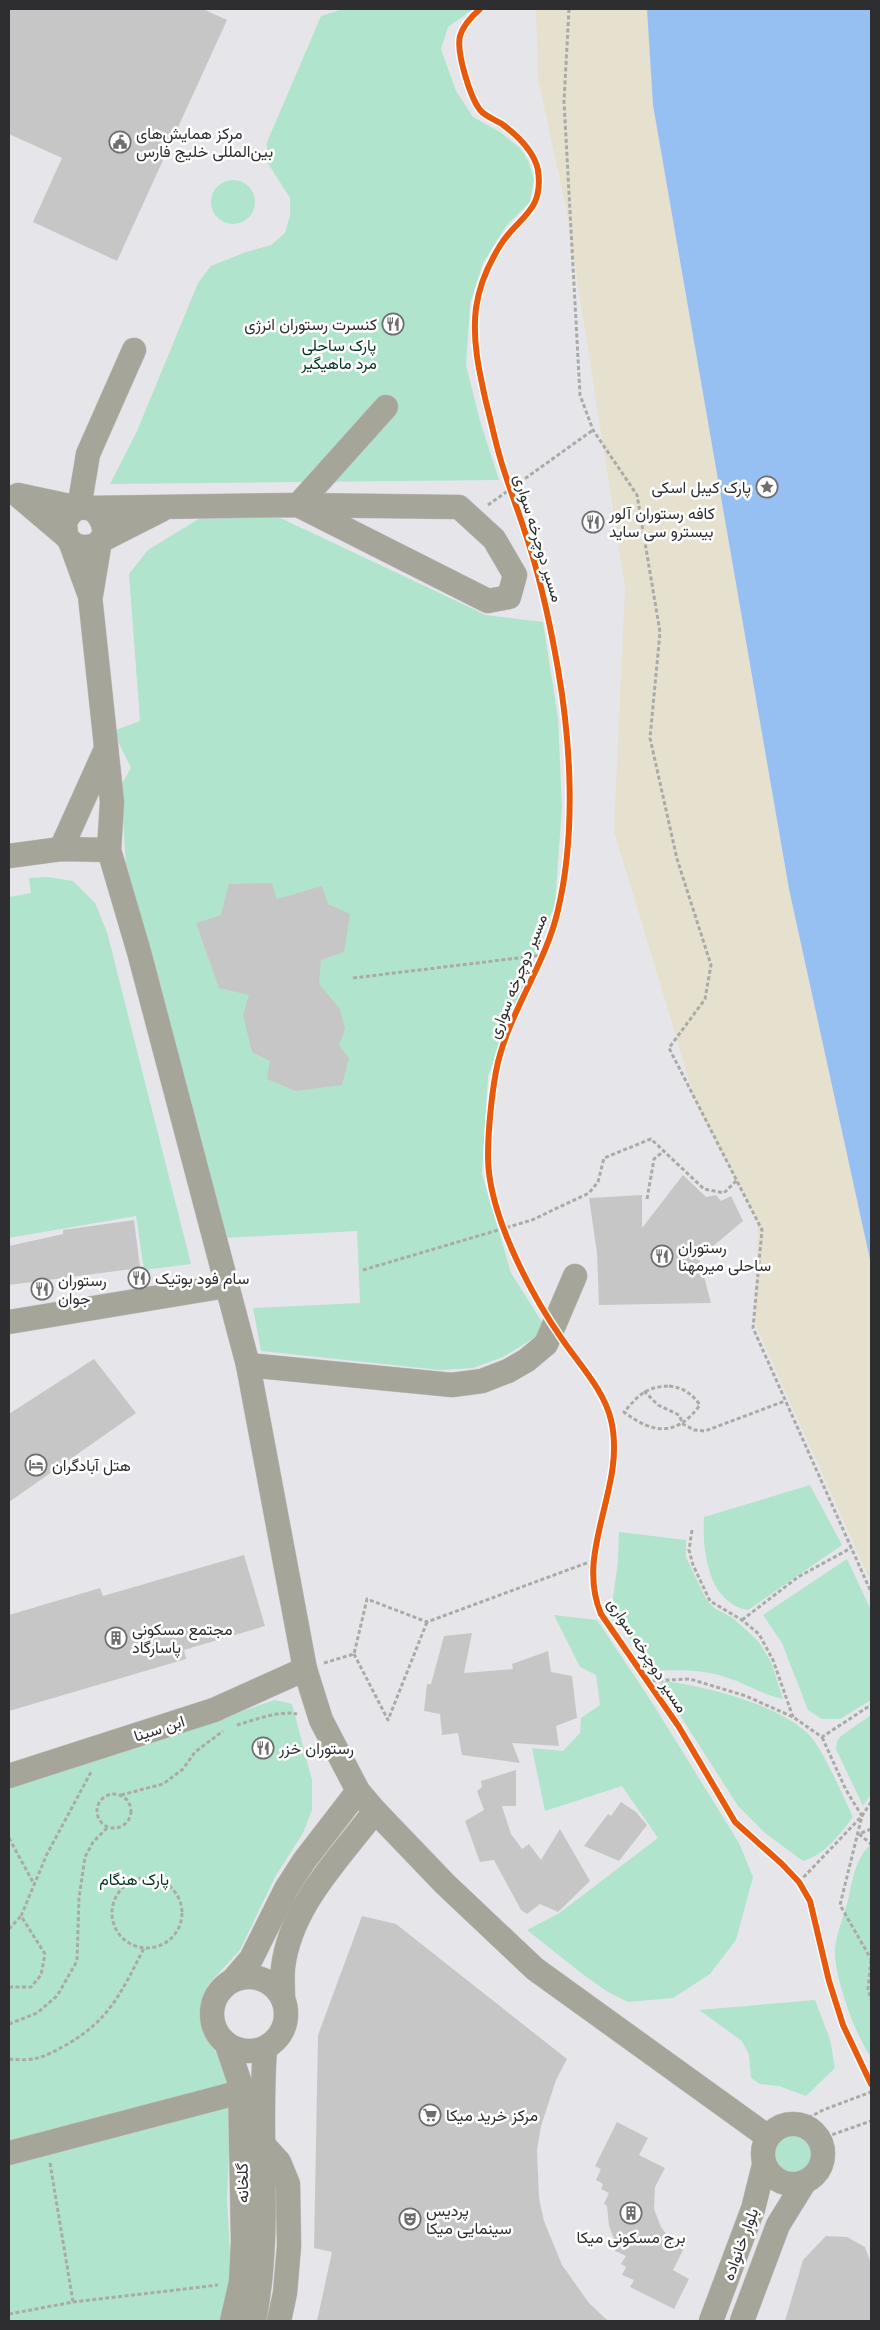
<svg xmlns="http://www.w3.org/2000/svg" width="880" height="2330" font-family="Montserrat,Vazirmatn,sans-serif">
  <rect width="100%" height="100%" fill="#e6e6ea"/>
  <g fill="#b0e4cd">
    <polygon points="343,9 473,9 448,27 441,49 456,91 473,117 500,132 520,148 528,160 534,179 530,202 506,226 483,263 470,304 466,365 480,421 499,480 110,484 137,431 198,283 211,266 246,252 271,245 285,233 290,215 290,198 267,162 267,142 321,16"/>
    <circle cx="233" cy="202" r="22"/>
    <polygon points="210,512 272,514 486,615 543,622 558,718 562,807 555,904 488,1076 482,1174 511,1273 547,1330 503,1357 473,1368 440,1370 261,1351 253,1308 360,1303 357,1231 224,1238 126,867 121,785 131,768 113,731 140,721 129,574 148,550"/>
    <polygon points="48,877 73,881 95,903 107,932 191,1264 144,1270 136,1216 9,1238 9,897 31,893 29,878"/>
    <path d="M810,1485L842,1545L748,1610C708,1603 702,1551 704,1517Z"/>
    <path d="M619,1532L686,1540V1557L706,1599L714,1608L733,1618L759,1642L771,1662L783,1699C763,1695 747,1684 728,1678C702,1669 677,1670 650,1671L616,1617L613,1597L618,1562Z"/>
    <polygon points="847,1559 871,1610 871,1700 840,1719 822,1719 808,1710 782,1643 763,1615"/>
    <polygon points="554,1615 597,1620 653,1704 739,1843 753,1877 736,1940 710,1974 673,1998 628,2002 608,1992 585,1976 527,1930 558,1914 658,1838 622,1786 545,1811 532,1748 563,1751 580,1733 581,1718 600,1705 596,1675 580,1667"/>
    <path d="M658,1681C698,1683 792,1707 815,1742C830,1765 841,1792 853,1817C839,1835 826,1854 803,1861L765,1833L738,1806Z"/>
    <polygon points="275,1700 292,1704 312,1780 312,1810 303,1833 275,1877 240,1950 208,1985 200,2012 206,2036 224,2066 231,2103 227,2199 232,2286 222,2321 9,2321 9,1788"/>
    <polygon points="871,1715 871,1794 863,1806 836,1749 837,1741 841,1736"/>
    <path d="M871,1844V2057C856,2037 833,1974 835,1948C837,1931 845,1913 849,1896C853,1877 856,1858 871,1844Z"/>
    <polygon points="815,2000 830,2039 835,2068 806,2096 779,2086 760,2084 751,2078 749,2055 742,2041 699,2010"/>
    <circle cx="793" cy="2155" r="22"/>
  </g>
  <polygon fill="#e6e0ce" points="536,9 647,9 653,105 789,889 871,1264 871,1582 755,1324 758,1222 696,1103 614,831 625,587 566,208 538,79"/>
  <polygon fill="#96c0f2" points="647,9 871,9 871,1264 789,889 653,105"/>
  <g fill="#c7c6c7">
    <polygon points="9,9 203,9 227,20 117,261 33,222 62,158 9,134"/>
    <polygon points="272,883 277,899 322,886 328,904 350,914 344,952 321,960 319,984 340,1009 345,1029 339,1045 349,1058 342,1085 295,1091 267,1079 270,1061 252,1052 243,1015 249,995 219,988 196,923 221,915 229,884"/>
    <polygon points="683,1175 706,1197 716,1195 721,1201 731,1196 743,1221 699,1258 711,1303 599,1305 597,1253 589,1198 642,1195 642,1228"/>
    <polygon points="134,1220 140,1268 9,1285 9,1246 63,1234 63,1230"/>
    <polygon points="94,1359 136,1413 9,1502 9,1414"/>
    <polygon points="244,1555 265,1626 184,1650 186,1659 9,1711 9,1615 100,1588 103,1596"/>
    <polygon points="472,1633 464,1673 513,1669 512,1664 548,1651 551,1672 572,1676 577,1718 556,1726 559,1746 512,1743 520,1763 462,1755 458,1733 442,1735 440,1714 424,1711 427,1684 431,1684 444,1636"/>
    <polygon points="516,1770 516,1806 502,1806 511,1834 522,1849 529,1844 541,1860 560,1829 590,1881 558,1912 540,1904 527,1914 521,1910 494,1860 480,1862 465,1821 484,1810 477,1791 482,1787 481,1781"/>
    <polygon points="621,1802 636,1812 647,1825 619,1861 584,1846 608,1814 611,1816"/>
    <polygon points="362,1916 396,1924 567,2059 556,2080 541,2126 537,2150 539,2198 544,2221 562,2265 589,2303 608,2321 317,2321 332,2252 314,2248 318,2035"/>
    <polygon points="617,2122 648,2138 639,2155 665,2168 655,2187 654,2209 661,2227 667,2235 686,2244 673,2270 689,2279 674,2309 630,2287 634,2280 622,2275 626,2267 621,2264 626,2256 615,2251 617,2246 609,2226 607,2206 604,2204 609,2193 601,2189 603,2184 596,2180 601,2169 595,2166"/>
    <polygon points="826,2236 847,2237 865,2247 871,2264 871,2321 785,2321 803,2260"/>
  </g>
  <g fill="none" stroke-linecap="round" stroke-linejoin="round">
    <g stroke="#c2c2c4" stroke-width="25">
      <g id="minor">
        <polyline points="18,495 79,508 88,454 134,350"/>
        <path d="M20,497L66,536C71,543 76,547 85,547C128,546 88,477 65,522L66,536"/>
        <polyline points="298,505 386,407"/>
        <polyline points="86,508 298,505 459,507 494,539 515,575 509,597 488,601 298,505"/>
        <polyline points="70,541 90,596 112,802 109,850 139,952 248,1365 305,1669 321,1720 358,1791 375,1811 445,1884 535,1969 768,2137"/>
        <polyline points="91,595 100,541 161,510"/>
        <polyline points="61,849 106,749"/>
        <polyline points="9,856 61,849 109,850"/>
        <polyline points="9,1322 226,1286"/>
        <polyline points="248,1365 452,1385 482,1381 508,1371 527,1360 546,1344 575,1276"/>
        <polyline points="9,1776 214,1710 305,1669"/>
        <circle cx="249" cy="2014" r="37"/>
        <polyline points="233,1980 251,1959 286,1889 304,1861 358,1791"/>
        <path d="M283,1999C283,1989 282,1978 283,1968C290,1906 340,1858 375,1811"/>
        <polyline points="227,2045 240,2083 243,2242 241,2282 232,2321"/>
        <circle cx="793" cy="2154" r="30"/>
        <polyline points="262,2143 279,2162 288,2184 289,2246 285,2293 279,2321"/>
        <polyline points="9,2153 233,2094"/>
        <path d="M254,2321C272,2232 258,2139 265,2048"/>
        <polyline points="711,2321 753,2209 764,2165"/>
        <polyline points="742,2321 778,2225 804,2183"/>
      </g>
    </g>
    <g stroke="#aaaba6" stroke-width="3" stroke-dasharray="4 2.5" stroke-linecap="butt">
      <polyline points="569,9 564,101 580,395 593,430 637,495 660,632 650,738 677,859 711,965 705,999 669,1048 762,1230 753,1328 871,1592"/>
      <polyline points="488,505 593,430"/>
      <polyline points="353,978 543,955"/>
      <polyline points="647,1199 654,1159 664,1151"/>
      <polyline points="363,1270 532,1220 589,1193 598,1182 604,1158 651,1139 704,1189 724,1193 737,1180"/>
      <path d="M669,1386C684,1388 691,1393 700,1405C677,1436 654,1435 624,1412C639,1395 645,1387 669,1386Z"/>
      <polyline points="644,1391 658,1405 679,1415 683,1424 694,1430 705,1431 785,1401"/>
      <polyline points="692,1530 689,1550 693,1565 710,1601 742,1620 759,1634 773,1660 793,1717"/>
      <polyline points="742,1620 798,1577 851,1548"/>
      <polyline points="354,1654 388,1720 427,1622"/>
      <polyline points="324,1663 354,1654 367,1599 427,1622 592,1561"/>
      <polyline points="646,1681 690,1679 746,1696 793,1717 822,1737 871,1705"/>
      <path d="M237,1725C255,1720 279,1710 297,1714"/>
      <circle cx="114" cy="1811" r="17"/>
      <polyline points="121,1795 163,1784 183,1769 195,1752 223,1731"/>
      <polyline points="871,1802 862,1816 840,1905 871,1959"/>
      <polyline points="871,1829 859,1834 871,1844"/>
      <polyline points="9,1838 34,1884"/>
      <circle cx="147" cy="1913" r="35"/>
      <polyline points="799,1882 862,1816 846,1790 822,1737"/>
      <polyline points="9,1929 21,1916"/>
      <polyline points="871,1960 868,1989 871,1999"/>
      <polyline points="9,1987 31,1987 41,1975 45,1954 21,1916 47,1854 91,1772"/>
      <polyline points="9,2024 37,2013 57,1996 77,1961 79,1898 85,1857 93,1842 108,1827"/>
      <path d="M9,2059C35,2062 44,2057 66,2045C110,2020 122,1991 144,1948"/>
      <polyline points="797,2124 823,2110 871,2092"/>
      <polyline points="820,2139 871,2121"/>
      <polyline points="50,2163 73,2302"/>
      <polyline points="9,2314 73,2302 218,2285"/>
    </g>
    <use href="#minor" stroke="#a5a59a" stroke-width="24"/>
    <g stroke="#fff" stroke-width="9">
      <path id="cycleway" d="M480,9C472,16 463,25 460,36C456,52 470,97 480,110C485,116 495,120 502,124C518,136 534,151 538,170C544,212 519,216 501,244C489,263 479,286 476,308C472,340 479,371 486,402C491,421 495,441 501,461C510,491 522,520 531,551C543,590 551,629 558,669C571,744 576,834 558,910C546,963 511,1009 498,1062C492,1088 488,1130 488,1157C488,1213 530,1293 562,1339C579,1364 604,1390 611,1420C627,1487 574,1550 601,1614L679,1727L735,1822L782,1864L799,1882L810,1901L829,1981L843,2025L871,2084"/>
    </g>
    <use href="#cycleway" stroke="#e8590c" stroke-width="6"/>
  </g>
  <defs>
    <g id="civic-ring" transform="scale(1.125)"><circle r="9.5" fill="#fff" stroke="#6e6e71" stroke-width="1.5"/><path d="M-.6-6.5H3V-4.5H.6V-3L4-1V1h2V6H-6V1h2V-1L-.6-3ZM-1.2 2.5V6h2.4V2.5Z" fill="#6e6e71"/></g>
    <g id="restaurant-ring" transform="scale(1.125)"><circle r="9.5" fill="#fff" stroke="#6e6e71" stroke-width="1.5"/><path d="M-5-6h1v4h1v-4h1v4h1v-4h1v5L-1.5 .5V6h-2V.5L-5-1ZM5-6V6H3V1.5H1.5Q1.5-4 5-6Z" fill="#6e6e71"/></g>
    <g id="sight-ring" transform="scale(1.125)"><circle r="9.5" fill="#fff" stroke="#6e6e71" stroke-width="1.5"/><path d="M0-6L1.8-2.2L6-1.7L2.9 1.2L3.7 5.4L0 3.3L-3.7 5.4L-2.9 1.2L-6-1.7L-1.8-2.2Z" fill="#6e6e71"/></g>
    <g id="hotel-ring" transform="scale(1.125)"><circle r="9.5" fill="#fff" stroke="#6e6e71" stroke-width="1.5"/><path d="M-6-4.5h1.5V1H6V5H4.5V3h-9V5H-6ZM-4 0a1.8 1.8 0 1 1 3.6 0ZM.5 0V-2.5h3Q6-2.5 6 0Z" fill="#6e6e71"/></g>
    <g id="building-ring" transform="scale(1.125)"><circle r="9.5" fill="#fff" stroke="#6e6e71" stroke-width="1.5"/><path d="M-4-6H4V6H1V3H-1V6H-4ZM-2.5-4.3h1.7v1.8h-1.7ZM.8-4.3h1.7v1.8H.8ZM-2.5-1h1.7V.8h-1.7ZM.8-1h1.7V.8H.8Z" fill="#6e6e71"/></g>
    <g id="supermarket-ring" transform="scale(1.125)"><circle r="9.5" fill="#fff" stroke="#6e6e71" stroke-width="1.5"/><path d="M-6-5.5h2.5l.6 2H6L4.5 2H-2.5L-4.4-4H-6ZM-1.5 3.2a1.3 1.3 0 1 0 .1 0ZM3 3.2a1.3 1.3 0 1 0 .1 0Z" fill="#6e6e71"/></g>
    <g id="theatre-ring" transform="scale(1.125)"><circle r="9.5" fill="#fff" stroke="#6e6e71" stroke-width="1.5"/><path d="M-5-5.5Q0-4 5-5.5V0Q5 5 0 6Q-5 5-5 0ZM-3.3-2.5H-1v1.5H-3.3ZM1-2.5H3.3v1.5H1ZM-2.8 1Q0 5.5 2.8 1Z" fill="#6e6e71"/></g>
  </defs>
  <g fill-rule="evenodd">
    <use href="#civic-ring" x="120" y="142"/>
    <use href="#restaurant-ring" x="393" y="324"/>
    <use href="#sight-ring" x="767" y="487"/>
    <use href="#restaurant-ring" x="593" y="522"/>
    <use href="#restaurant-ring" x="662" y="1256"/>
    <use href="#restaurant-ring" x="139" y="1278"/>
    <use href="#restaurant-ring" x="42" y="1289"/>
    <use href="#hotel-ring" x="36" y="1465"/>
    <use href="#building-ring" x="116" y="1638"/>
    <use href="#restaurant-ring" x="263" y="1748"/>
    <use href="#supermarket-ring" x="430" y="2115"/>
    <use href="#building-ring" x="631" y="2213"/>
    <use href="#theatre-ring" x="410" y="2219"/>
  </g>
  <g text-anchor="middle" stroke-width="5" stroke-linejoin="round" paint-order="stroke">
    <g font-size="16" fill="#2e2e30" stroke="#fff" text-anchor="start">
      <text x="136" y="139">مرکز همایش‌های<tspan x="136" dy="18">بین‌المللی خلیج فارس</tspan></text>
      <text x="377" y="330" text-anchor="end">کنسرت رستوران انرژی</text>
      <text x="751" y="493" text-anchor="end">پارک کیبل اسکی</text>
      <text x="609" y="519">کافه رستوران آلور<tspan x="609" dy="18">بیسترو سی ساید</tspan></text>
      <text x="678" y="1253">رستوران<tspan x="678" dy="18">ساحلی میرمهنا</tspan></text>
      <text x="155" y="1284">سام فود بوتیک</text>
      <text x="58" y="1286">رستوران<tspan x="58" dy="18">جوان</tspan></text>
      <text x="52" y="1471">هتل آبادگران</text>
      <text x="132" y="1635">مجتمع مسکونی<tspan x="132" dy="18">پاسارگاد</tspan></text>
      <text x="279" y="1754">رستوران خزر</text>
      <text x="446" y="2121">مرکز خرید میکا</text>
      <text x="426" y="2216">پردیس<tspan x="426" dy="18">سینمایی میکا</tspan></text>
      <text x="631" y="2243" text-anchor="middle">برج مسکونی میکا</text>
    </g>
    <g font-size="16" fill="#043422" stroke="#fff">
      <text x="339" y="351">پارک ساحلی<tspan x="339" dy="18">مرد ماهیگیر</tspan></text>
      <text x="134" y="1885">پارک هنگام</text>
    </g>
    <g font-size="16" fill="#2e2e30" stroke="#fff">
      <text transform="translate(539 538) rotate(73)" y="6">مسیر دوچرخه سواری</text>
      <text transform="translate(517 976) rotate(-68)" y="6">مسیر دوچرخه سواری</text>
      <text transform="translate(648 1655) rotate(57)" y="6">مسیر دوچرخه سواری</text>
      <text transform="translate(159 1728) rotate(-18)" y="6">ابن سینا</text>
      <text transform="translate(242 2183) rotate(-91)" y="6">گلخانه</text>
      <text transform="translate(740 2244) rotate(-70)" y="6">بلوار خانواده</text>
    </g>
  </g>
  <rect width="880" height="2330" fill="none" stroke="#2e2e30" stroke-width="20"/>
</svg>
